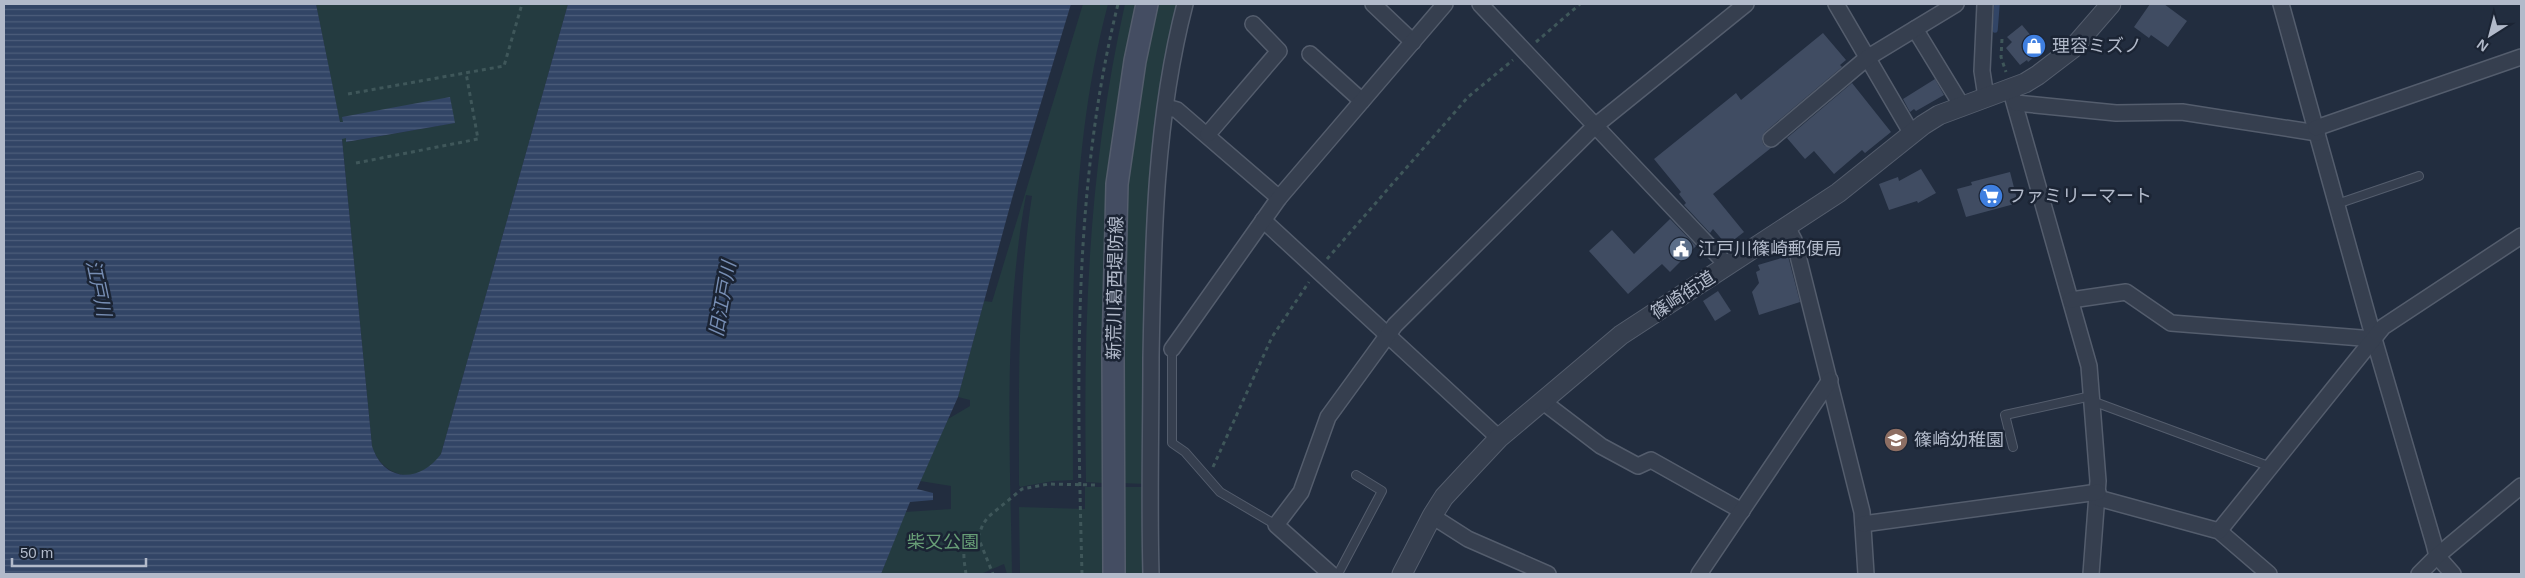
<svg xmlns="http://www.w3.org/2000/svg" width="2525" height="578" font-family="Arial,'Noto Sans JP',sans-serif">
  <defs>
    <pattern id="water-rules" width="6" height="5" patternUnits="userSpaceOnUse" patternTransform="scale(1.25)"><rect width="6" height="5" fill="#324566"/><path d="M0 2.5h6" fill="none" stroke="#4d5e7b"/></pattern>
  </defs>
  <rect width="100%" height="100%" fill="#222d3f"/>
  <g fill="#243b40">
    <path d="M316,4H568L441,454C437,459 434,465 428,469C405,484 379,470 372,446L342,138H346L347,142L454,123L450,98L343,117V122L340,123Z"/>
    <path d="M1083,4H1108C1067,159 1073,321 1073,480L1053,481L1020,487L1019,485C1019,388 1017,292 1032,196L1026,195C1003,320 1010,448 1012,574H1007L1004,564L981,574H881L905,512L951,509V486L920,481L948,419L970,406V400L958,397L984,301L992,302Z"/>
    <path d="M1125,4H1135L1111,148L1104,222L1103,483L1086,482C1083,318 1089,165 1125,4Z"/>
    <path d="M1157,4H1179L1167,65L1145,484L1122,483C1121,382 1116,280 1127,179C1134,120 1144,62 1157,4Z"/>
    <polygon points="1085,487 1102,487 1102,574 1020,574 1019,507 1085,509"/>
    <polygon points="1122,487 1145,487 1146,574 1123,574"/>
  </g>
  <path fill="url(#water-rules)" d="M4,4H316L340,122H343L342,117L450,97L455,123L346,142V138L342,139L372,446C384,483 420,483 441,454L568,4H1071L1013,195L958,397L917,489L933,493V500L910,502L881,574H4Z"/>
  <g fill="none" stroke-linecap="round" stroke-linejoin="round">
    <polyline stroke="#324566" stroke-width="5.5" points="1995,30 1997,4"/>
  </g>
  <g fill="#404c62">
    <polygon points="2150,4 2164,4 2187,21 2168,47 2151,35 2149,38 2134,27"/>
    <polygon points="2022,25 2043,50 2028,62 2027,60 2020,65 2006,48 2012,42 2007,37"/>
    <polygon points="1823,33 1846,60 1840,65 1842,67 1765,132 1762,141 1764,145 1771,148 1713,194 1744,232 1731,242 1729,240 1725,243 1713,229 1710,233 1684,205 1686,203 1679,194 1681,192 1654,159 1736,93 1741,100"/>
    <polygon points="1935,79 1944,95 1916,111 1914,109 1910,112 1903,99"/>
    <polygon points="1852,83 1891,132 1865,153 1862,150 1834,174 1814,151 1805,159 1787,138"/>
    <polygon points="1921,169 1936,193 1918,203 1917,201 1889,210 1879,184 1898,177 1899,181"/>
    <polygon points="2010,172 2018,203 1966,217 1957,189 1972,185 1971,182"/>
    <polygon points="1670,219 1696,246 1670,272 1662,264 1628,294 1589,251 1612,230 1634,254"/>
    <polygon points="1788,256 1800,302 1759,315 1752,292 1759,283 1756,272 1760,270 1758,265"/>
    <polygon points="1718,291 1731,311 1715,321 1703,301"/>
  </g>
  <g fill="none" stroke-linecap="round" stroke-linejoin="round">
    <g stroke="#545d6d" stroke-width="10">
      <g id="service">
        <polyline points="2337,204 2419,176"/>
        <polyline points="1172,349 1172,443 1185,452 1220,492 1276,525"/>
        <polyline points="2092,401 2271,467"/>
        <polyline points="2013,447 2005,415 2091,396"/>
        <polyline points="1338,574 1382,491 1356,475"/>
      </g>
    </g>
    <g stroke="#545d6d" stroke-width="18">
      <g id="minor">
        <polyline points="1373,4 1413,42"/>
        <polyline points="1480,4 1728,266"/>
        <polyline points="1836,4 1912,134"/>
        <polyline points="1985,4 1982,71 1986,97"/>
        <polyline points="2281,4 2374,339 2434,544 2437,556 2453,574"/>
        <polyline points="1915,29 1962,106"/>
        <polyline points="1310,54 1362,101"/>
        <polyline points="2010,88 2089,366 2098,481 2091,574"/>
        <polyline points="2016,103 2116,113 2182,112 2317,133"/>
        <polyline points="1166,107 1177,110 1279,198"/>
        <polyline points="2316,128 2521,57"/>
        <polyline points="1208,134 1279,51 1253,24"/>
        <polyline points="1771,139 1867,58 1956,4"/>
        <polyline points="1263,220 1499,438"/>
        <polyline points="1787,227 1794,240 1862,512 1866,574"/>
        <polyline points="2071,300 2126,292 2171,323 2374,339"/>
        <polyline points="1172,349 1279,198 1445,4"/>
        <polyline points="1542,401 1601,446 1638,466 1651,460 1742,511"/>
        <polyline points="2098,498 2219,531 2269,574"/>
        <polyline points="1432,516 1468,539 1548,574"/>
        <polyline points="1863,524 2098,492"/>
        <polyline points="2219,531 2383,327 2521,236"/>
        <path d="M1151,574C1149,502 1151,430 1151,358C1153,240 1155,119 1185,4"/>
        <polyline points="1331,574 1276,525 1301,492 1328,417 1395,325 1595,126 1746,4"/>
        <polyline points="1699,574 1830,380"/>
        <polyline points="2419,574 2437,556 2521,486"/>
      </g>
    </g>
    <g stroke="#545d6d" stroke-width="21">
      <polyline id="tertiary" points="1402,574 1432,516 1444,497 1469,470 1499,438 1621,335 1838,193 1923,125 1939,115 2025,83 2038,75 2072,49 2111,4"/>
    </g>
    <g stroke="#545d6d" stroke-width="24">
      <polyline id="secondary" points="1114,574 1113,352 1117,184 1135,61 1147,4"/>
    </g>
    <g stroke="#3f575a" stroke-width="3" stroke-dasharray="4 4" stroke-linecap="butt">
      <polyline points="2002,39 2001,57 2006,72"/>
      <polyline points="1536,42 1580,4"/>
      <polyline points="348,94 504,66 522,4"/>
      <polyline points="356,163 478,139 466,73"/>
      <polyline points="1327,259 1468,97 1513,60"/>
      <polyline points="1213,467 1272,337 1309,282"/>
      <polyline points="978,537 983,524 988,517 1022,489 1049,484 1095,485"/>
      <path d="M966,574C964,560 961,546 970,534L978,537L993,574"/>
      <path d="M1082,574C1077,384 1072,189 1118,4"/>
    </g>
    <use href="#service" stroke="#363f4f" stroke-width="8"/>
    <use href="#minor" stroke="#363f4f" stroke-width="15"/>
    <use href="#tertiary" stroke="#363f4f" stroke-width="19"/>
    <use href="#secondary" stroke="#444d62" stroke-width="21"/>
  </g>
  <defs>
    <g id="shop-disc" transform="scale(1.25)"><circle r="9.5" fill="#3f7fe0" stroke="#1b2434"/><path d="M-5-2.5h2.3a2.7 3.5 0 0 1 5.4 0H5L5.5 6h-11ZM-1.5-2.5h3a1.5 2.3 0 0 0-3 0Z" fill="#fff"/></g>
    <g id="supermarket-disc" transform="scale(1.25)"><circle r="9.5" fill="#3f7fe0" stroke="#1b2434"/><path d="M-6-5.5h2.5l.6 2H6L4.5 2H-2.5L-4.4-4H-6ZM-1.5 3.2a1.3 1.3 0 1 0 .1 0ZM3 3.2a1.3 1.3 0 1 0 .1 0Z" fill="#fff"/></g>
    <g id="civic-disc" transform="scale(1.25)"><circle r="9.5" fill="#5c6f8a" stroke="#1b2434"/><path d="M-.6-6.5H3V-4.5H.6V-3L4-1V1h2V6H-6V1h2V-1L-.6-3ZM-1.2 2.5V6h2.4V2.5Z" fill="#fff"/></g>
    <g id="school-disc" transform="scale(1.25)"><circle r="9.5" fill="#8d6e63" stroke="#1b2434"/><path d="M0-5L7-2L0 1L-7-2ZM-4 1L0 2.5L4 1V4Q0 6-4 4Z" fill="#fff"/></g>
  </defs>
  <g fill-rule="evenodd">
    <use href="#shop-disc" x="2034" y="46"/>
    <use href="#supermarket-disc" x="1991" y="196"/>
    <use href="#civic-disc" x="1681" y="249"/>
    <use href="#school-disc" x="1896" y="440"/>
  </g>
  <g text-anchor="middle" stroke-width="5" stroke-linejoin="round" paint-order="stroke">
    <g font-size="18" fill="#b2baca" stroke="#1b2434" text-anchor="start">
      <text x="2052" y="52">理容ミズノ</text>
      <text x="2008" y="202">ファミリーマート</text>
      <text x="1698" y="255">江戸川篠崎郵便局</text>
      <text x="1914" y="446">篠崎幼稚園</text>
    </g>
    <g font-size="18" fill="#b2baca" stroke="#1b2434">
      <text transform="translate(1115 288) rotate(-89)" y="6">新荒川葛西堤防線</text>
      <text transform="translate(1683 295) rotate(-33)" y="6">篠崎街道</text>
    </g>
    <g font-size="18" fill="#679d76" stroke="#1b2434">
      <text x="943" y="548">柴又公園</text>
    </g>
    <g font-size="19" font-style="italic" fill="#778eb4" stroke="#1b2434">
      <text transform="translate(99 288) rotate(78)" y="7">江戸川</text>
      <text transform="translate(722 299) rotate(-80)" y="7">旧江戸川</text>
    </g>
  </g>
  <rect width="2525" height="578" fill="none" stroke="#b2baca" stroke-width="10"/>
  <g transform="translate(2490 35) rotate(216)" stroke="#1b2434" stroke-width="4" paint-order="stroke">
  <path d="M0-4L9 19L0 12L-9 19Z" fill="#b2baca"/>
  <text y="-8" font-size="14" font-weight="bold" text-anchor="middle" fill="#b2baca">N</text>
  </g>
  <path d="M12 558v8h134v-8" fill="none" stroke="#b2baca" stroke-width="2.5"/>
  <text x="20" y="558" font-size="15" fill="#b2baca" stroke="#1b2434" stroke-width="4" paint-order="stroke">50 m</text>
</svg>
